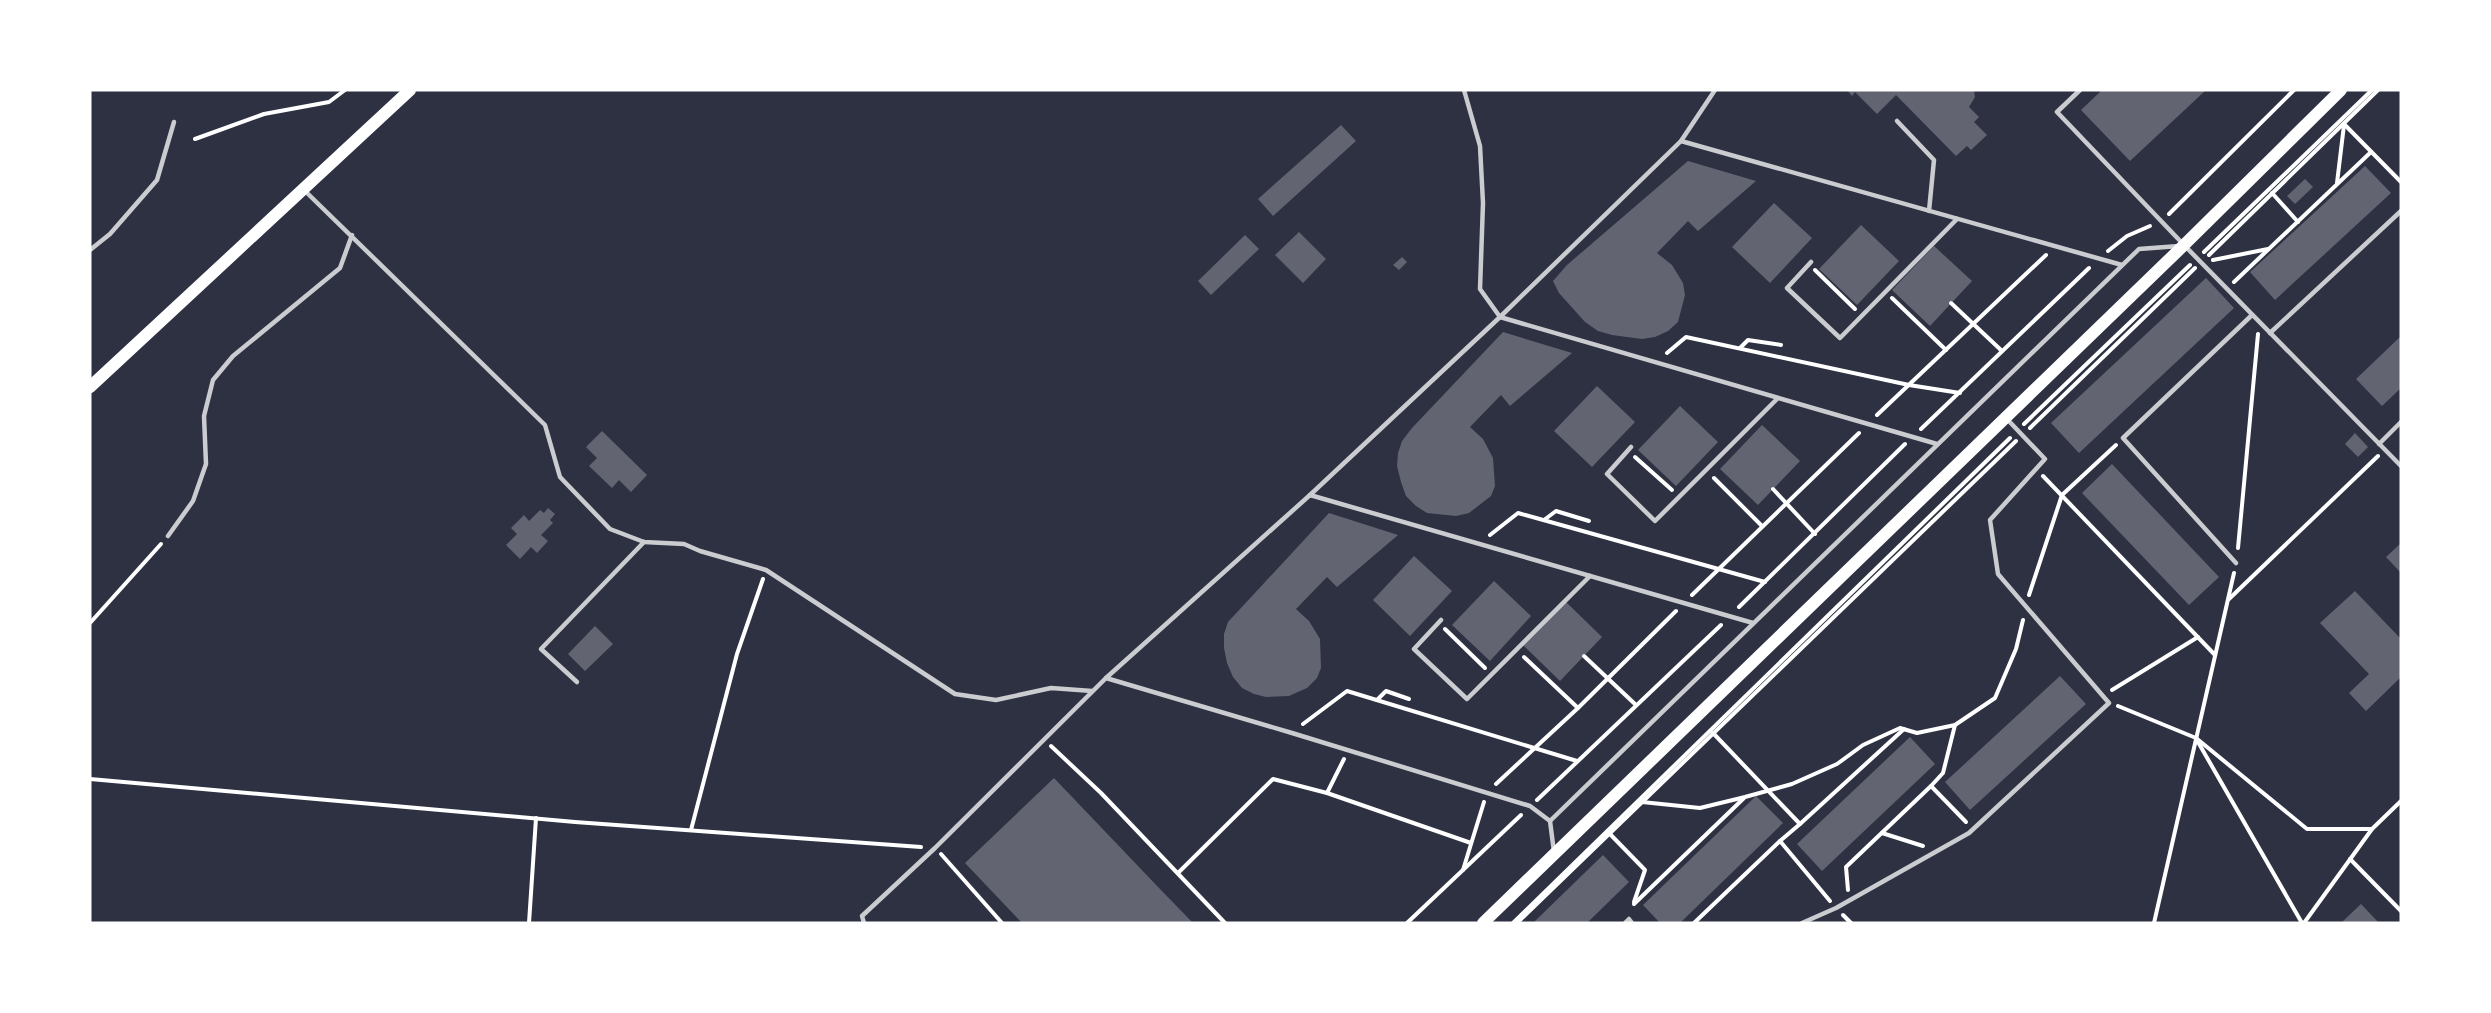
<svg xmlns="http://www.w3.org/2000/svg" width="2491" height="1013" font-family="Spectral,serif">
  <rect width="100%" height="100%" fill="#2d3142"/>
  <g fill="#626471">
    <polygon points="1847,90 1974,90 1975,97 1969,107 1979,117 1974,122 1987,135 1971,150 1967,146 1956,156 1896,95 1877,114 1855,92 1852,96"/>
    <polygon points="2102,90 2206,90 2130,161 2081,110"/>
    <polygon points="1341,125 1356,141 1273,216 1258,199"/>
    <polygon points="1688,161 1756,181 1698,231 1688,221 1657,253 1672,265 1683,283 1685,295 1678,322 1668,331 1655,337 1642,339 1612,335 1598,331 1585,322 1559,293 1553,281 1567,265"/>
    <polygon points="2365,166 2391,193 2275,300 2250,272"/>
    <polygon points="2305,179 2313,187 2295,204 2287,196"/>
    <polygon points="1774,203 1812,238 1770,283 1732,247"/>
    <polygon points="1861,225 1899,261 1857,305 1819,269"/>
    <polygon points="1299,232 1326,259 1303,283 1275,255"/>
    <polygon points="1245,235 1259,249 1211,295 1198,281"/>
    <polygon points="1934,246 1972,281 1930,326 1892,290"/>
    <polygon points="1402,257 1407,262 1399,270 1393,265"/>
    <polygon points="2206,278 2234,308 2079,453 2051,423"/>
    <polygon points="1503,332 1572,353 1510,406 1501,395 1470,427 1483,439 1493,458 1495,486 1491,496 1469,513 1456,516 1427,513 1416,506 1406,496 1401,482 1397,466 1398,453 1402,441 1412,428"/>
    <polygon points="2401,336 2401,388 2382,406 2356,379"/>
    <polygon points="1597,386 1635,422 1592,467 1554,431"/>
    <polygon points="1680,406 1718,442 1676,486 1638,450"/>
    <polygon points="1762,425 1800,461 1758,505 1720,469"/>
    <polygon points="602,431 647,475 631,492 619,480 612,488 589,466 597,458 586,447"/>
    <polygon points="2355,433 2368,447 2358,457 2345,444"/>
    <polygon points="2112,464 2219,577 2189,605 2082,493"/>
    <polygon points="548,508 555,514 550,520 553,523 541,535 548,541 537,553 531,547 520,559 506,545 517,534 511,528 524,515 529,521 540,510 544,513"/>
    <polygon points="1329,513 1398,535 1337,587 1327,577 1296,609 1309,621 1320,639 1321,668 1317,678 1307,688 1289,696 1266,697 1254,694 1242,688 1233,677 1227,663 1224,648 1224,634 1228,622"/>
    <polygon points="2401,543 2401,573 2386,557"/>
    <polygon points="1414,556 1452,591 1410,636 1373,600"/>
    <polygon points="1494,581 1531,616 1490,661 1452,625"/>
    <polygon points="2355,591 2401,639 2401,677 2366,711 2349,693 2369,674 2320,623"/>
    <polygon points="1565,601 1602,637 1560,681 1523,645"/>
    <polygon points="595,626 613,644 585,671 568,654"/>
    <polygon points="2060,676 2086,704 1970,810 1945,782"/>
    <polygon points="1910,737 1935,764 1822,871 1797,844"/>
    <polygon points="1054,778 1160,889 1193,923 1022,923 965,863"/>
    <polygon points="1756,796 1783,823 1680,923 1660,923 1643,905"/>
    <polygon points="1603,855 1629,882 1587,923 1533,923"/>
    <polygon points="2361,904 2379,923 2341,923"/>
  </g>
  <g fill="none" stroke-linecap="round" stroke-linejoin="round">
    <g stroke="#fff" stroke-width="4">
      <polyline points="2344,124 2401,182"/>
      <polyline points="195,139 264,114 329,102 345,90"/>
      <polyline points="2337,183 2344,125"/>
      <polyline points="2272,193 2298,222"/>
      <polyline points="2169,214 2294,90"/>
      <polyline points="2108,251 2127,236 2150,226"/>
      <polyline points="2204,252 2372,90"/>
      <polyline points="2209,255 2378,90"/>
      <polyline points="2213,260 2268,249"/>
      <polyline points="1815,270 1855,309"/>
      <polyline points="2234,282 2371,152"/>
      <polyline points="1892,298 1946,350"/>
      <polyline points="1951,303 2002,351"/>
      <polyline points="1740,348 1748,340 1781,345"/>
      <polyline points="1667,353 1686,337 1909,385 1960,393"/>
      <polyline points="1877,415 2046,255"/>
      <polyline points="2024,424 2190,265"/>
      <polyline points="2030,428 2195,268"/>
      <polyline points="1921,429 2089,268"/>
      <polyline points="1635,457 1672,490"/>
      <polyline points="2043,476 2215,655"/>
      <polyline points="1714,478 1762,526"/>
      <polyline points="1773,489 1815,534"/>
      <polyline points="1544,520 1556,511 1589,521"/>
      <polyline points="1490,535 1518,513 1765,582"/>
      <polyline points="2238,548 2258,334"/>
      <polyline points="1692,595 1859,433"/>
      <polyline points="2029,595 2062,495 2116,445"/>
      <polyline points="2229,599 2378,456"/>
      <polyline points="1739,607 1905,444"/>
      <polyline points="90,623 161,544"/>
      <polyline points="1445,629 1485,668"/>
      <polyline points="1584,656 1636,705"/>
      <polyline points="1524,657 1578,708"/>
      <polyline points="2112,690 2198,637"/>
      <polyline points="1377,700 1386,691 1409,699"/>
      <polyline points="2118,706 2196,738 2307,829 2372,829"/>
      <polyline points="1303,724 1347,691 1577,761"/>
      <polyline points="1713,733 1800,824 1780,841"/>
      <polyline points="2198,742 2302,923"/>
      <polyline points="1051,746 1101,793 1225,923"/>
      <polyline points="90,779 575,822 921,847"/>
      <polyline points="1496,784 1578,708 1676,611"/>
      <polyline points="1931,786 1943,773 1955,725"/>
      <polyline points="1327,793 1344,759"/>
      <polyline points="1537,800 1721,625"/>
      <polyline points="1642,802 1700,808 1745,797 1792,784 1837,764 1863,745 1900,728 1917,733 1955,725 1995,698 2016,649 2023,620"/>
      <polyline points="1800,824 1904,729"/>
      <polyline points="691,830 737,654 763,579"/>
      <polyline points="1609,833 1645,870 1634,902"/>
      <polyline points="1882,833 1923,846"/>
      <polyline points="941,854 1002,923"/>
      <polyline points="2350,859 2401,911"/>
      <polyline points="1463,870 1484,802"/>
      <polyline points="1178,873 1273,779 1327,793 1471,843"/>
      <polyline points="1848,890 1846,867 1931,786 1966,822"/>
      <polyline points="1634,904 1744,798"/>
      <polyline points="1843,915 1851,923"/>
      <polyline points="529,923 536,818"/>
      <polyline points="1407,923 1521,815"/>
      <polyline points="1513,923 2010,438"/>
      <polyline points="1517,923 2016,441"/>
      <polyline points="1694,923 1780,841 1830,901"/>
      <polyline points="2154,923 2234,573"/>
      <polyline points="2304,923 2372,829 2401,801"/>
    </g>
    <g stroke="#caccd0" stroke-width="4.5">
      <polyline points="1464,90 1480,146 1483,203 1480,289 1500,317 1937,444"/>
      <polyline points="2080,90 2057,112 2184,245 2401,466"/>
      <polyline points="1897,121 1934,160 1929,211"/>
      <polyline points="1681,141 2122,265"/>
      <polyline points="304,190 545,425 560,477 610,529 644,542 684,544 700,551 766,570 955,694 996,700 1051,688 1092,691"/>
      <polyline points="90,250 110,234 157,180 174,122"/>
      <polyline points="1811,262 1787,288 1840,338 1957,219"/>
      <polyline points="2270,333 2401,211"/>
      <polyline points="2379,444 2401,422"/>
      <polyline points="1631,447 1607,474 1655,521 1777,399"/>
      <polyline points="1310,495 1753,623"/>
      <polyline points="168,536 193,501 206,464 204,416 213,380 233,356 340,268 352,235"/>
      <polyline points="2236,563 2123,438 2252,315"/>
      <polyline points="1441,620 1414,649 1467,699 1590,576"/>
      <polyline points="1106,678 1292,733 1530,806 1550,821"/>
      <polyline points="577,682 541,649 644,542"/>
      <polyline points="1554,852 1550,821 2139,249 2179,246"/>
      <polyline points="864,923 862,916 935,848 1106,678 1310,495 1500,317 1681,141 1715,90"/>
      <polyline points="1625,923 1629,919 1632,923"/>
      <polyline points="1802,923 1836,908 1969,833 2109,703 1998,574 1990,520 2045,459 2006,418"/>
    </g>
    <g stroke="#fff" stroke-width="12">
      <polyline points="90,387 410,90"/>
      <polyline points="1483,923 2184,245 2341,90"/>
    </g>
  </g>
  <rect width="2491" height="1013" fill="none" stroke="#ffffff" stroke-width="183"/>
</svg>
